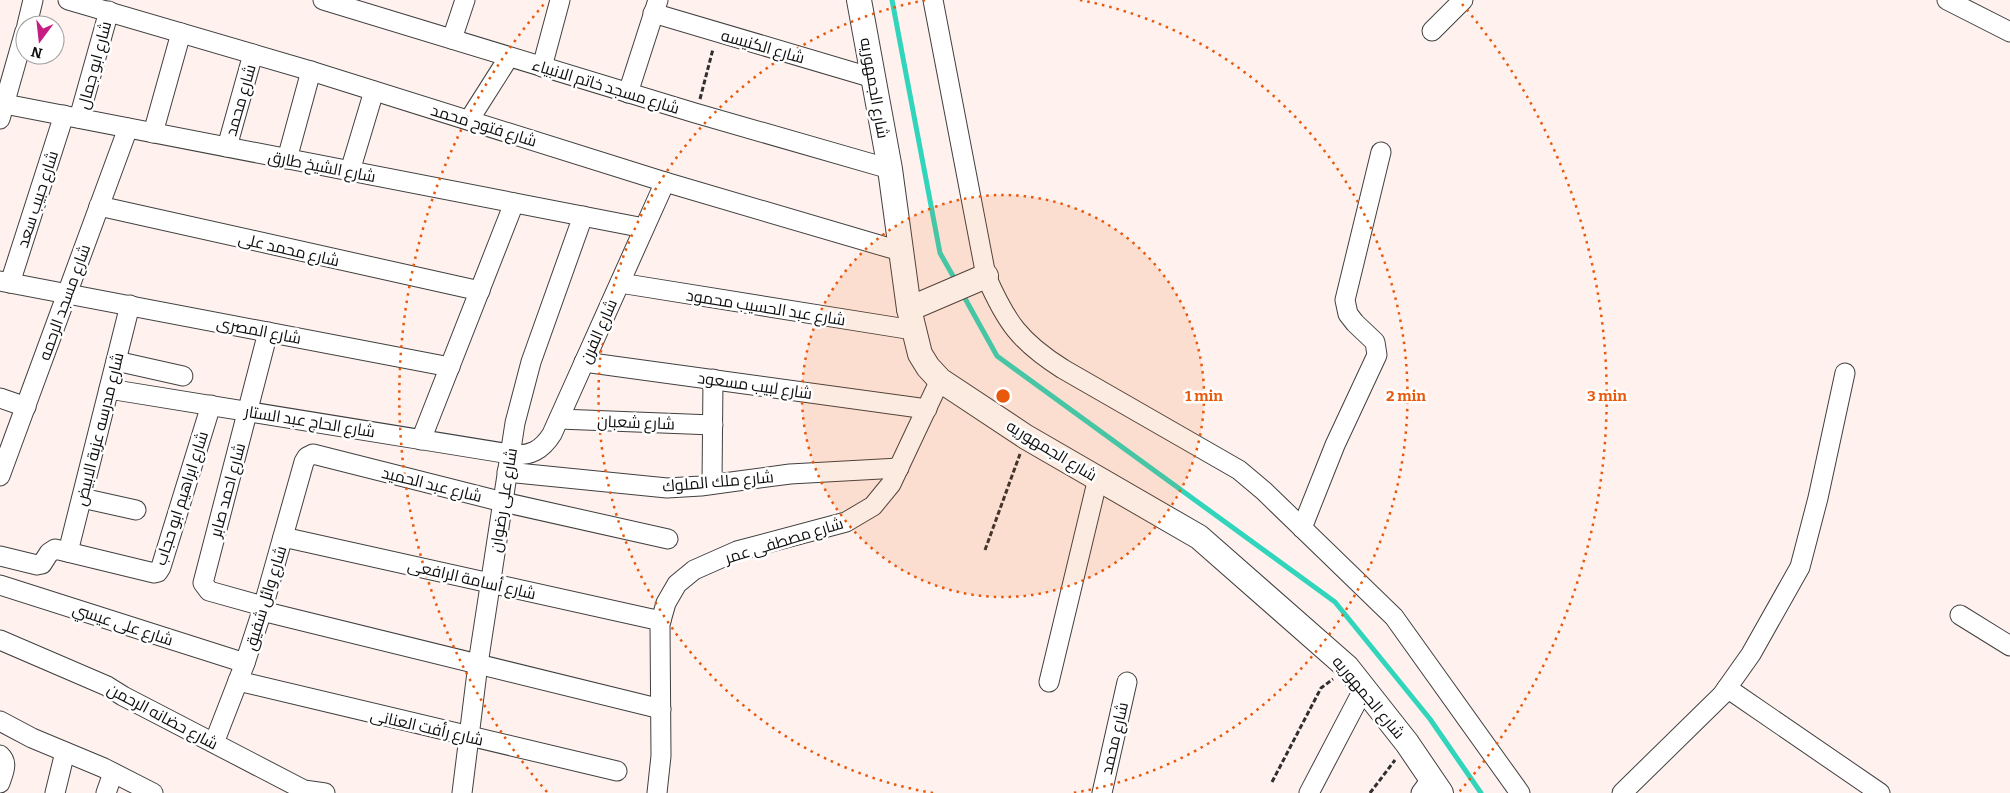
<svg xmlns="http://www.w3.org/2000/svg" width="2010" height="793" font-family="Bitter,Cairo,serif">
  <rect width="100%" height="100%" fill="#fff1ed"/>
  <g fill="none" stroke-linecap="round" stroke-linejoin="round">
    <g stroke="#31d5bc" stroke-width="5">
      <polyline points="892,0 940,253 957,283"/>
      <polyline points="962,293 997,356 1335,602 1430,719 1481,793"/>
    </g>
    <g stroke="#404040" stroke-width="21">
      <g id="minor">
        <polyline points="68,0 311,71 665,182 900,251"/>
        <polyline points="323,0 695,113 890,169"/>
        <path d="M933,0L986,276C1006,322 1020,342 1063,369L1239,470L1264,491L1394,617L1520,793"/>
        <polyline points="1947,0 2010,32"/>
        <polyline points="653,13 873,78"/>
        <polyline points="27,25 33,0"/>
        <polyline points="1432,31 1463,0"/>
        <polyline points="452,39 465,0"/>
        <polyline points="542,67 560,0"/>
        <polyline points="628,93 658,0"/>
        <polyline points="0,103 644,228"/>
        <polyline points="79,118 109,11"/>
        <polyline points="0,119 25,31"/>
        <polyline points="469,120 509,57"/>
        <polyline points="153,133 181,33"/>
        <polyline points="227,147 253,54"/>
        <polyline points="287,159 311,71"/>
        <polyline points="350,171 374,91"/>
        <polyline points="99,206 480,291"/>
        <polyline points="0,281 450,367"/>
        <polyline points="10,283 64,115"/>
        <polyline points="620,283 913,330"/>
        <polyline points="116,361 183,376"/>
        <polyline points="584,362 927,409"/>
        <path d="M109,389L510,454C530,457 542,450 552,434L665,182"/>
        <polyline points="0,398 26,407"/>
        <polyline points="559,419 713,425"/>
        <polyline points="421,440 514,203"/>
        <polyline points="507,472 667,488 701,486 790,474 899,468"/>
        <polyline points="0,476 128,128"/>
        <polyline points="712,484 713,379"/>
        <polyline points="82,498 136,510"/>
        <polyline points="1302,528 1335,445 1377,355 1375,342 1355,323 1348,314 1345,300 1381,152"/>
        <polyline points="283,537 661,621"/>
        <polyline points="68,552 130,305"/>
        <polyline points="0,556 37,565 42,564 49,553 55,549 154,573 158,572 161,567 211,405"/>
        <polyline points="0,585 245,663"/>
        <polyline points="263,606 209,591 203,583 268,332"/>
        <polyline points="262,611 661,709"/>
        <polyline points="1960,615 2010,646"/>
        <polyline points="0,640 107,686 123,696 304,790 325,793"/>
        <polyline points="238,681 617,771"/>
        <polyline points="1049,682 1098,478"/>
        <polyline points="1727,688 1880,793"/>
        <polyline points="0,721 32,738 104,768 153,793"/>
        <polyline points="214,743 245,663 262,611 304,462 307,457 313,454 503,502 668,539"/>
        <path d="M0,755C9,763 3,773 0,783"/>
        <polyline points="55,793 65,752"/>
        <polyline points="106,793 113,773"/>
        <polyline points="462,793 478,664 515,423 531,362 583,216"/>
        <polyline points="657,793 661,756 660,624 666,603 677,584 694,570 737,551 846,522 873,506 891,484 940,380"/>
        <polyline points="1102,793 1127,682"/>
        <polyline points="1309,793 1364,688"/>
        <polyline points="1421,793 1432,778"/>
        <polyline points="1622,793 1722,695 1751,654 1800,567 1818,498 1845,373"/>
      </g>
    </g>
    <g stroke="#404040" stroke-width="26">
      <g id="tertiary">
        <polyline points="859,0 890,169 909,309 920,354 928,367 940,380 1026,437 1199,537 1347,667 1407,743 1441,793"/>
        <polyline points="909,309 986,276"/>
      </g>
    </g>
    <g stroke="#2f2f2f" stroke-width="3" stroke-dasharray="5 2.5" stroke-linecap="butt">
      <polyline points="700,99 713,49"/>
      <polyline points="985,550 1020,454"/>
      <polyline points="1272,782 1321,688 1333,679"/>
      <polyline points="1370,793 1395,760"/>
    </g>
    <use href="#minor" stroke="#fff" stroke-width="19"/>
    <use href="#tertiary" stroke="#fff" stroke-width="24"/>
  </g>
  <circle cx="1003" cy="396" r="201" fill="#e8590c" fill-opacity=".12"/>
  <g fill="none" stroke="#e8590c" stroke-width="2.5" stroke-dasharray="2.5 5">
    <circle cx="1003" cy="396" r="201"/>
    <path d="M933 793A403 403 0 0 1 926 0M1080 0A403 403 0 0 1 1073 793"/>
    <path d="M547 792A604 604 0 0 1 544 4M1462 4A604 604 0 0 1 1459 792"/>
  </g>
  <g text-anchor="middle" stroke-width="5" stroke-linejoin="round" paint-order="stroke">
    <g font-size="16" fill="#0d0d0d" stroke="#fff">
      <text transform="translate(763 46) rotate(16)" y="6">شارع الكنيسه</text>
      <text transform="translate(94 65) rotate(-75)" y="6">شارع ابو جمال</text>
      <text transform="translate(606 86) rotate(17)" y="6">شارع مسجد خاتم الانبياء</text>
      <text transform="translate(875 88) rotate(80)" y="6">شارع الجمهوريه</text>
      <text transform="translate(240 100) rotate(-74)" y="6">شارع محمد</text>
      <text transform="translate(484 125) rotate(17)" y="6">شارع فتوح محمد</text>
      <text transform="translate(322 166) rotate(11)" y="6">شارع الشيخ طارق</text>
      <text transform="translate(37 199) rotate(-72)" y="6">شارع حبيب سعد</text>
      <text transform="translate(289 249) rotate(13)" y="6">شارع محمد على</text>
      <text transform="translate(64 302) rotate(-70)" y="6">شارع مسجد الرحمه</text>
      <text transform="translate(766 307) rotate(9)" y="6">شارع عبد الحسيب محمود</text>
      <text transform="translate(259 330) rotate(11)" y="6">شارع المصرى</text>
      <text transform="translate(598 331) rotate(-66)" y="6">شارع الفرن</text>
      <text transform="translate(755 385) rotate(8)" y="6">شارع لبيب مسعود</text>
      <text transform="translate(310 421) rotate(9)" y="6">شارع الحاج عبد الستار</text>
      <text transform="translate(636 422) rotate(2)" y="6">شارع شعبان</text>
      <text transform="translate(99 429) rotate(-76)" y="6">شارع مدرسه عزبة الابيض</text>
      <text transform="translate(1052 450) rotate(31)" y="6">شارع الجمهوريه</text>
      <text transform="translate(718 481) rotate(-5)" y="6">شارع ملك الملوك</text>
      <text transform="translate(432 484) rotate(14)" y="6">شارع عبد الحميد</text>
      <text transform="translate(227 490) rotate(-75)" y="6">شارع احمد صابر</text>
      <text transform="translate(181 498) rotate(-72)" y="6">شارع ابراهيم ابو حجاب</text>
      <text transform="translate(503 500) rotate(-81)" y="6">شارع على رضوان</text>
      <text transform="translate(784 540) rotate(-17)" y="6">شارع مصطفى عمر</text>
      <text transform="translate(472 579) rotate(13)" y="6">شارع أسامة الرافعى</text>
      <text transform="translate(265 598) rotate(-73)" y="6">شارع وائل شفيق</text>
      <text transform="translate(123 624) rotate(18)" y="6">شارع على عيسي</text>
      <text transform="translate(1369 697) rotate(50)" y="6">شارع الجمهوريه</text>
      <text transform="translate(163 716) rotate(28)" y="6">شارع حضانه الرحمن</text>
      <text transform="translate(427 727) rotate(13)" y="6">شارع رأفت العنانى</text>
      <text transform="translate(1114 738) rotate(-77)" y="6">شارع محمد</text>
    </g>
  </g>
  <circle cx="1003" cy="396" r="8" fill="#e8590c" stroke="#fff" stroke-width="2.5"/>
  <g font-size="15" text-anchor="middle" font-weight="bold" fill="#e8590c" stroke="#fff" stroke-width="5" stroke-linejoin="round" paint-order="stroke">
    <text x="1204" y="401">1 min</text>
    <text x="1406" y="401">2 min</text>
    <text x="1607" y="401">3 min</text>
  </g>
  <g transform="translate(40 40) rotate(195)"><circle r="24" fill="#ffffff" stroke="#9e9e9e"/>
  <path d="M0-4L9 19L0 12L-9 19Z" fill="#c51d82"/>
  <text y="-8" font-size="14" font-weight="bold" text-anchor="middle" fill="#0d0d0d">N</text>
  </g>
</svg>
